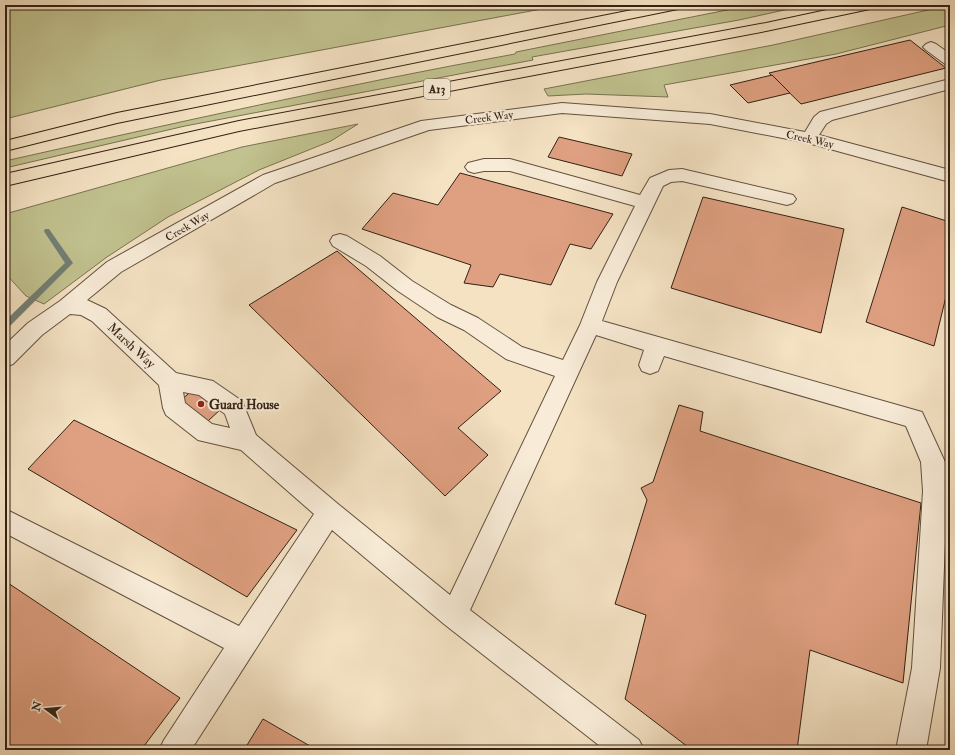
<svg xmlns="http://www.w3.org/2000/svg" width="955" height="755" font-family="'IM FELL Double Pica',serif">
  <rect width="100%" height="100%" fill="#f4e2c3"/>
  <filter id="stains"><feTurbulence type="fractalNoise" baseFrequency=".005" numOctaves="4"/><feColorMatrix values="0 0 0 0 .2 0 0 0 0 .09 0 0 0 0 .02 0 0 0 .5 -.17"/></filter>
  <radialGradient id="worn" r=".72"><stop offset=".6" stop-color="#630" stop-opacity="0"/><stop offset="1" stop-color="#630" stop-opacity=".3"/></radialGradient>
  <g fill="#c1c28f" stroke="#7a7251">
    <polygon points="5,5 563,5 161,80 5,119"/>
    <path d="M752,5H807L739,20L532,57L533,60L185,126L5,168V161C175,123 344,85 515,54L516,52Z"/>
    <polygon points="950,5 950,25 836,54 664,85 668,97 586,94 548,96 544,89 773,45"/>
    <polygon points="358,124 331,141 259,170 168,217 107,257 44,304 26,296 5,273 5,214 242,147"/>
  </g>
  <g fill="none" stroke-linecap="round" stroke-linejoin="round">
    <polygon fill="#727f74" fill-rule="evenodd" points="45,229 49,229 73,263 8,328 5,329 5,321 65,263 45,233 44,231"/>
  </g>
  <g fill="#dfa081" stroke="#332113">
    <polygon points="910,40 946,68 801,104 769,73"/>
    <polygon points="772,75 790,93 748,103 730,85"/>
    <polygon points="559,137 632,154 622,176 548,157"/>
    <polygon points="460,173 613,214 591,249 570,244 551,285 500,274 493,287 464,283 471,265 362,229 393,193 438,205"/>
    <polygon points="703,197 844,229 821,333 671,288"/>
    <polygon points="902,207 950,222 950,280 934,346 866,322"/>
    <polygon points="337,251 501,391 458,428 488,455 445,496 249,305"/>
    <polygon points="195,388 222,408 208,421 181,400"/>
    <polygon points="679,405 703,412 700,431 921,503 903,683 810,650 797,750 692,750 625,699 646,615 615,604 647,500 641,488 653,482"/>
    <polygon points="74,420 297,530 247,597 28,469"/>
    <polygon points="5,581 180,698 141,750 17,750 5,741"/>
    <polygon points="263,719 317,750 244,750"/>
  </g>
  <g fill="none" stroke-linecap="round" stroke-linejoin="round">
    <g stroke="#63513f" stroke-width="2">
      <g id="minor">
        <polygon points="931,42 936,44 950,54 950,66 945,64 926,50 923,47 926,44"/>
        <path d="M950,79V89L832,120L826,124L819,135L950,170V182L808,143L710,124L562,113L429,130L275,183L121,272L87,300L106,309L176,373L213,381L242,401L256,435L338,504L450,595L555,376L506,359L464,330L437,317L398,291L366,266L333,246L330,241L333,236L340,234L347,236L380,256L412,281L451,305L478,318L522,347L563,360L580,325L597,282L635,206L510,171H484L474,173L468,171L465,167L468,163L484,159H510L640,195L650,178L669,170L682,169L793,195L796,199L793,203L787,205L682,181L671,182L663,186L617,282L602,321L922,412L945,462L947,491L940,668L926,750H896L912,668L923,491L921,462L906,426L664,356L658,371L650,374L642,371L639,365L644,350L596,335L470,610L639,740L644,750H605L444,624L332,530L191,750H159L164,740L224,648L5,533V509L239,626L314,514L241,450L198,440L166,415L163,408L159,385L92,321L81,315L70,314L42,335L13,364L5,367V345L28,323L60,301L107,262L263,175L421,121L562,103L710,114L805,132L814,117L820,112ZM183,392L199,395L225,414L230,428L212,424L185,403Z"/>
      </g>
    </g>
    <g stroke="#332113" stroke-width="2">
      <g id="highway">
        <polygon points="657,5 685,5 683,8 678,9 117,123 5,151 5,141 117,113"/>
        <polygon points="850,5 877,5 875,8 870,9 766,31 239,131 5,186 5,174 239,121 766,23"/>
      </g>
    </g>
    <use href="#minor" fill="#f8ecd8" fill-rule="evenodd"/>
    <use href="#highway" fill="#f4e2c3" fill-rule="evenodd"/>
  </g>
  <circle fill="#8f2418" stroke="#f8ecd8" stroke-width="1.5" cx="201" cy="404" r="4"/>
  <g text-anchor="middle" stroke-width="4" stroke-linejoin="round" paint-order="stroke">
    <g font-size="11" fill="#332113" stroke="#f8ecd8">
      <text transform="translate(489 117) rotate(-7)" y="4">Creek Way</text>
      <text transform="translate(810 139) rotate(13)" y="4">Creek Way</text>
      <text transform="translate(187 226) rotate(-30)" y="4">Creek Way</text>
    </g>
    <rect fill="#f8ecd8" stroke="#6e5e4e" stroke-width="1" x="424" y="79" width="26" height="20" rx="3"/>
    <g font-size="12" font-weight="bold" fill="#332113">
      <text x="437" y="93">A13</text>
    </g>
    <g font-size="13" fill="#332113" stroke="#f8ecd8">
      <text transform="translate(132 345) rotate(43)" y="5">Marsh Way</text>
    </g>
    <g font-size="13" font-weight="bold" fill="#332113" stroke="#f8ecd8" text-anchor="start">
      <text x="209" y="409">Guard House</text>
    </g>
  </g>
  <rect width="955" height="755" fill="none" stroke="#f4e2c3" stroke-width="20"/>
  <rect x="6" y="6" width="943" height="743" fill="none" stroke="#332113" stroke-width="2"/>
  <rect x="10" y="10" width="935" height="735" fill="none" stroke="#332113"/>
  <g transform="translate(46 709) rotate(286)" stroke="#f8ecd8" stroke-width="3" paint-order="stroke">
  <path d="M0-3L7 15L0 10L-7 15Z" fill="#332113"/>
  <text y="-6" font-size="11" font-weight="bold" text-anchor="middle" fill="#332113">N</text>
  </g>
  <rect width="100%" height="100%" filter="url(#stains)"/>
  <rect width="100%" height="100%" fill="url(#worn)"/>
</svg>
